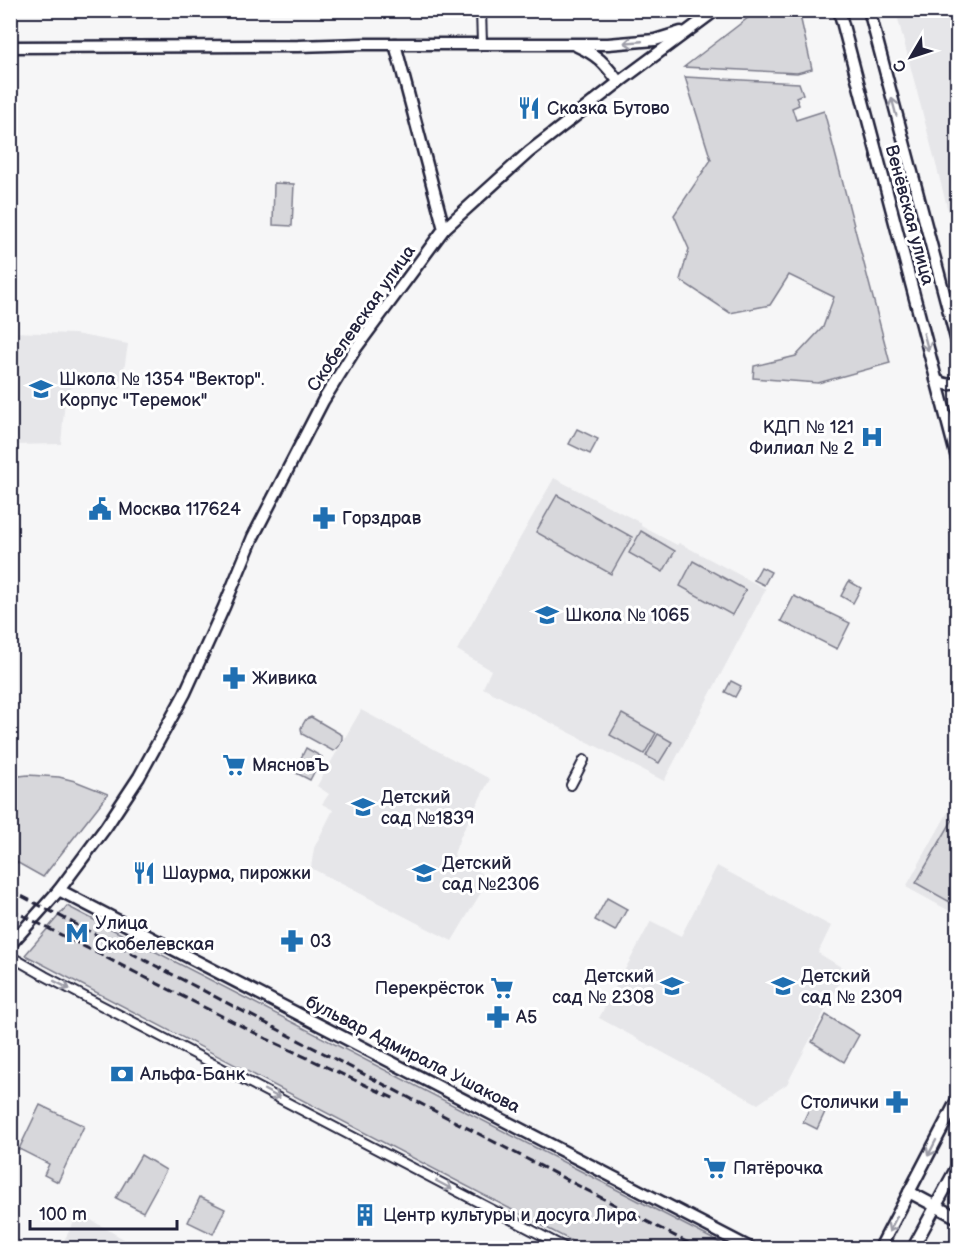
<svg xmlns="http://www.w3.org/2000/svg" width="968" height="1259" font-family="'Balsamiq Sans',sans-serif">
  <rect width="100%" height="100%" fill="#f6f6f7"/>
  <filter id="ink" filterUnits="userSpaceOnUse"><feTurbulence type="fractalNoise" baseFrequency=".0167" numOctaves="2"/><feDisplacementMap in="SourceGraphic" scale="12" xChannelSelector="R" yChannelSelector="G"/><feConvolveMatrix kernelMatrix="1 2 1 2 8 2 1 2 1" color-interpolation-filters="sRGB"/></filter>
  <g filter="url(#ink)">
    <g fill="#e6e6e9">
      <polygon points="896,11 957,11 957,245 898,19"/>
      <polygon points="11,332 75,334 128,344 121,389 86,382 78,382 71,388 65,399 61,444 11,445"/>
      <polygon points="554,478 641,523 641,526 677,545 679,543 766,589 664,781 483,688 491,670 457,650"/>
      <polygon points="361,710 490,779 461,835 454,854 457,859 486,876 486,884 452,941 311,868 314,848 333,810 322,804 329,794 317,786"/>
      <polygon points="957,796 957,812 916,883 957,906 957,915 906,887"/>
      <polygon points="717,866 831,926 818,953 846,970 787,1084 758,1104 599,1018 651,921 681,936"/>
      <polygon points="79,1213 139,1248 60,1248"/>
    </g>
    <g fill="#d7d7db" stroke="#7c7c8b" stroke-width="1.5">
      <polygon points="757,11 799,11 812,69 797,73 684,67"/>
      <polygon points="685,77 799,83 803,94 796,97 799,105 792,108 796,120 824,111 890,363 818,383 753,378 754,366 796,356 823,327 834,297 789,275 770,305 730,313 680,280 689,249 674,215 711,160"/>
      <polygon points="274,183 294,184 292,226 273,225"/>
      <polygon points="577,429 598,439 590,454 569,444"/>
      <polygon points="557,495 632,537 611,574 536,532"/>
      <polygon points="641,531 675,551 663,572 629,553"/>
      <polygon points="693,561 746,590 732,615 680,586"/>
      <polygon points="761,567 771,572 764,585 754,580"/>
      <polygon points="849,581 861,588 853,603 841,596"/>
      <polygon points="794,596 850,623 837,649 781,621"/>
      <polygon points="731,681 741,686 735,697 725,692"/>
      <polygon points="622,714 656,733 644,754 610,735"/>
      <path d="M311,717L342,735C343,741 339,749 333,751L302,734L301,728L306,719Z"/>
      <polygon points="658,734 672,742 659,763 646,756"/>
      <polygon points="306,748 322,757 310,780 294,772"/>
      <polygon points="28,775 59,777 75,781 108,794 43,877 11,859 11,777"/>
      <polygon points="957,812 957,906 916,883"/>
      <polygon points="607,898 627,909 615,931 595,920"/>
      <polygon points="67,906 730,1248 585,1248 25,955"/>
      <polygon points="826,1015 859,1035 844,1062 812,1042"/>
      <polygon points="40,1105 84,1126 58,1182 44,1175 49,1164 19,1149"/>
      <polygon points="811,1105 825,1112 817,1129 803,1122"/>
      <polygon points="141,1155 166,1170 143,1212 116,1198"/>
      <polygon points="200,1197 225,1209 213,1234 188,1222"/>
    </g>
    <g fill="none" stroke-linecap="round" stroke-linejoin="round">
      <g stroke="#22223b" stroke-width="12">
        <g id="street">
          <polyline points="481,10 482,44"/>
          <polyline points="571,785 584,760"/>
          <polyline points="10,956 45,976 566,1248"/>
        </g>
      </g>
      <g stroke="#22223b" stroke-width="15">
        <g id="secondary">
          <polyline points="839,10 958,462"/>
          <polyline points="869,10 958,346"/>
          <polyline points="395,44 444,229"/>
          <path d="M577,46C599,56 604,63 619,82"/>
          <polyline points="10,47 298,46 363,44 608,44 655,40 681,32"/>
          <path d="M936,380C944,384 950,387 958,381"/>
          <polyline points="59,890 750,1248"/>
          <polyline points="10,945 59,890 106,827 139,777 185,693 224,607 253,537 323,401 356,348 444,229 529,152 619,82 716,10"/>
          <polyline points="909,1192 958,1218"/>
          <polyline points="880,1248 958,1098"/>
          <polyline points="913,1248 958,1165"/>
        </g>
      </g>
      <use href="#street" stroke="#fff" stroke-width="8"/>
      <use href="#secondary" stroke="#fff" stroke-width="10"/>
      <g stroke="#22223b" stroke-width="3" stroke-dasharray="9 4.5" stroke-linecap="butt">
        <polyline points="10,890 698,1248"/>
        <polyline points="10,909 267,1039 395,1099"/>
      </g>
    </g>
    <defs><path id="oneway-shaft" d="M-6 0H5M1.5-3L5.5 0L1.5 3" fill="none" stroke-width="1.6" stroke-linecap="round" stroke-linejoin="round" transform="scale(1.5)"/></defs>
    <g stroke="#9c9ca7">
      <use href="#oneway-shaft" transform="translate(633 42) rotate(175)"/>
      <use href="#oneway-shaft" transform="translate(894 107) rotate(-105)"/>
      <use href="#oneway-shaft" transform="translate(926 342) rotate(75)"/>
      <use href="#oneway-shaft" transform="translate(62 985) rotate(27)"/>
      <use href="#oneway-shaft" transform="translate(272 1094) rotate(28)"/>
      <use href="#oneway-shaft" transform="translate(932 1148) rotate(117)"/>
      <use href="#oneway-shaft" transform="translate(444 1185) rotate(28)"/>
      <use href="#oneway-shaft" transform="translate(893 1224) rotate(117)"/>
    </g>
  </g>
  <defs>
    <g id="restaurant-bare" transform="scale(1.8)"><path d="M-5-6h1v4h1v-4h1v4h1v-4h1v5L-1.5 .5V6h-2V.5L-5-1ZM5-6V6H3V1.5H1.5Q1.5-4 5-6Z" fill="#1f6fb2" stroke="#fff" stroke-width="2.5" paint-order="stroke"/></g>
    <g id="school-bare" transform="scale(1.8)"><path d="M0-5L7-2L0 1L-7-2ZM-4 1L0 2.5L4 1V4Q0 6-4 4Z" fill="#1f6fb2" stroke="#fff" stroke-width="2.5" paint-order="stroke"/></g>
    <g id="hospital-bare" transform="scale(1.8)"><path d="M-5-5h3v3.5h4V-5h3V5h-3V1.5h-4V5h-3Z" fill="#1f6fb2" stroke="#fff" stroke-width="2.5" paint-order="stroke"/></g>
    <g id="civic-bare" transform="scale(1.8)"><path d="M-.6-6.5H3V-4.5H.6V-3L4-1V1h2V6H-6V1h2V-1L-.6-3ZM-1.2 2.5V6h2.4V2.5Z" fill="#1f6fb2" stroke="#fff" stroke-width="2.5" paint-order="stroke"/></g>
    <g id="pharmacy-bare" transform="scale(1.8)"><path d="M-2-6h4v4h4v4h-4v4h-4v-4h-4v-4h4Z" fill="#1f6fb2" stroke="#fff" stroke-width="2.5" paint-order="stroke"/></g>
    <g id="supermarket-bare" transform="scale(1.8)"><path d="M-6-5.5h2.5l.6 2H6L4.5 2H-2.5L-4.4-4H-6ZM-1.5 3.2a1.3 1.3 0 1 0 .1 0ZM3 3.2a1.3 1.3 0 1 0 .1 0Z" fill="#1f6fb2" stroke="#fff" stroke-width="2.5" paint-order="stroke"/></g>
    <g id="metro-bare" transform="scale(1.8)"><path d="M-5.5 5V-5H-3L0 0L3-5H5.5V5H3V-.5L0 4L-3-.5V5Z" fill="#1f6fb2" stroke="#fff" stroke-width="2.5" paint-order="stroke"/></g>
    <g id="bank-bare" transform="scale(1.8)"><path d="M-6-4H6V4H-6ZM0-2.3a2.3 2.3 0 1 0 0 4.6a2.3 2.3 0 1 0 0-4.6Z" fill="#1f6fb2" stroke="#fff" stroke-width="2.5" paint-order="stroke"/></g>
    <g id="building-bare" transform="scale(1.8)"><path d="M-4-6H4V6H1V3H-1V6H-4ZM-2.5-4.3h1.7v1.8h-1.7ZM.8-4.3h1.7v1.8H.8ZM-2.5-1h1.7V.8h-1.7ZM.8-1h1.7V.8H.8Z" fill="#1f6fb2" stroke="#fff" stroke-width="2.5" paint-order="stroke"/></g>
  </defs>
  <g fill-rule="evenodd">
    <use href="#restaurant-bare" x="529" y="108"/>
    <use href="#school-bare" x="41" y="389"/>
    <use href="#hospital-bare" x="872" y="437"/>
    <use href="#civic-bare" x="100" y="509"/>
    <use href="#pharmacy-bare" x="324" y="518"/>
    <use href="#school-bare" x="547" y="615"/>
    <use href="#pharmacy-bare" x="234" y="678"/>
    <use href="#supermarket-bare" x="234" y="765"/>
    <use href="#school-bare" x="363" y="807"/>
    <use href="#restaurant-bare" x="144" y="873"/>
    <use href="#school-bare" x="424" y="873"/>
    <use href="#metro-bare" x="77" y="933"/>
    <use href="#pharmacy-bare" x="292" y="941"/>
    <use href="#school-bare" x="672" y="986"/>
    <use href="#school-bare" x="783" y="986"/>
    <use href="#supermarket-bare" x="502" y="988"/>
    <use href="#pharmacy-bare" x="498" y="1017"/>
    <use href="#bank-bare" x="122" y="1074"/>
    <use href="#pharmacy-bare" x="897" y="1102"/>
    <use href="#supermarket-bare" x="715" y="1168"/>
    <use href="#building-bare" x="365" y="1215"/>
  </g>
  <g text-anchor="middle" stroke-width="6" stroke-linejoin="round" paint-order="stroke">
    <g font-size="18" fill="#22223b" stroke="#fff" text-anchor="start">
      <text x="547" y="114">Сказка Бутово</text>
      <text x="59" y="385">Школа № 1354 "Вектор".<tspan x="59" dy="21">Корпус "Теремок"</tspan></text>
      <text x="854" y="433" text-anchor="end">КДП № 121<tspan x="854" dy="21">Филиал № 2</tspan></text>
      <text x="118" y="515">Москва 117624</text>
      <text x="342" y="524">Горздрав</text>
      <text x="565" y="621">Школа № 1065</text>
      <text x="252" y="684">Живика</text>
      <text x="252" y="771">МясновЪ</text>
      <text x="381" y="803">Детский<tspan x="381" dy="21">сад №1839</tspan></text>
      <text x="442" y="869">Детский<tspan x="442" dy="21">сад №2306</tspan></text>
      <text x="162" y="879">Шаурма, пирожки</text>
      <text x="95" y="929">Улица<tspan x="95" dy="21">Скобелевская</tspan></text>
      <text x="310" y="947">03</text>
      <text x="654" y="982" text-anchor="end">Детский<tspan x="654" dy="21">сад № 2308</tspan></text>
      <text x="801" y="982">Детский<tspan x="801" dy="21">сад № 2309</tspan></text>
      <text x="484" y="994" text-anchor="end">Перекрёсток</text>
      <text x="516" y="1023">А5</text>
      <text x="140" y="1080">Альфа-Банк</text>
      <text x="879" y="1108" text-anchor="end">Столички</text>
      <text x="733" y="1174">Пятёрочка</text>
      <text x="383" y="1221">Центр культуры и досуга Лира</text>
    </g>
    <g font-size="18" fill="#22223b" stroke="#fff">
      <text transform="translate(910 215) rotate(75)" y="6">Венёвская улица</text>
      <text transform="translate(361 318) rotate(-55)" y="6">Скобелевская улица</text>
      <text transform="translate(413 1054) rotate(27)" y="6">бульвар Адмирала Ушакова</text>
    </g>
  </g>
  <rect width="968" height="1259" fill="none" stroke="#fff" stroke-width="36"/>
  <rect x="18" y="18" width="932" height="1223" fill="none" stroke="#22223b" stroke-width="2" filter="url(#ink)"/>
  <g transform="translate(911 57) rotate(231)" stroke="#ffffff" stroke-width="4.5" paint-order="stroke">
  <path d="M0-4.5L10 22L0 15L-10 22Z" fill="#22223b"/>
  <text y="-9" font-size="16" font-weight="bold" text-anchor="middle" fill="#22223b">С</text>
  </g>
  <path d="M30 1220v9h147v-9" fill="none" stroke="#22223b" stroke-width="3"/>
  <text x="39" y="1220" font-size="18" fill="#22223b" stroke="#ffffff" stroke-width="4.5" paint-order="stroke">100 m</text>
</svg>
